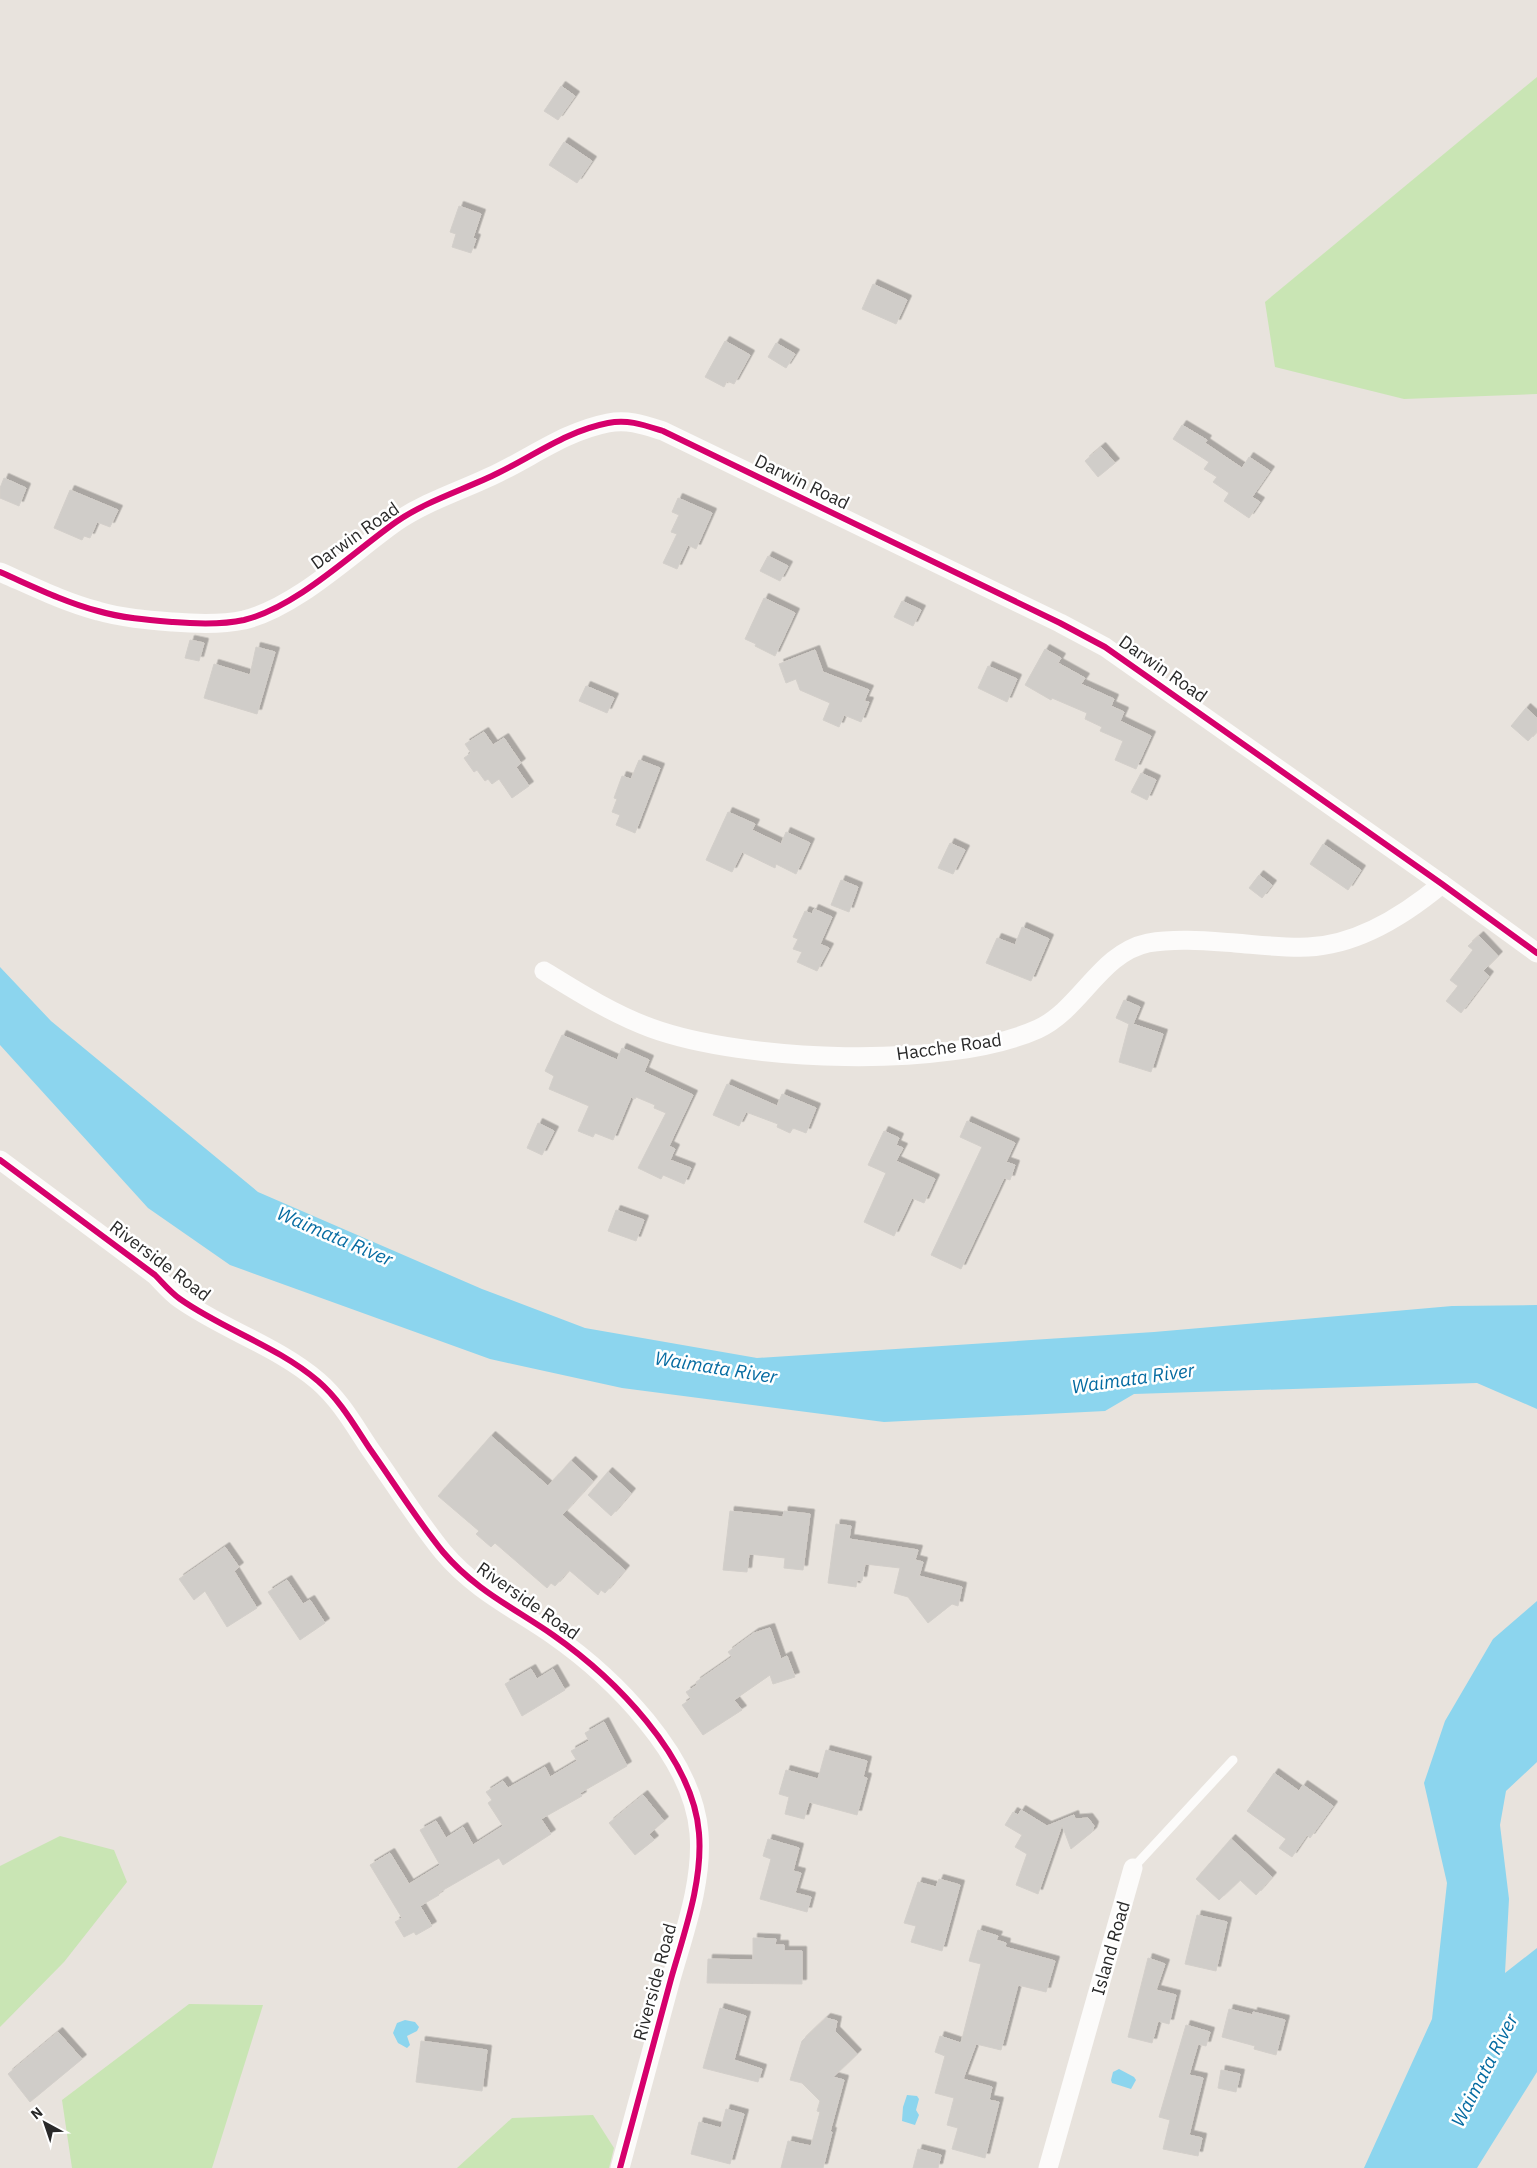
<svg xmlns="http://www.w3.org/2000/svg" width="1537" height="2168" font-family="'IBM Plex Sans',sans-serif">
  <defs>
    <filter id="shadow"><feDropShadow dx="4.5" dy="-4.5" stdDeviation="0" flood-color="#0004"/></filter>
  </defs>
  <rect width="100%" height="100%" fill="#e8e3dd"/>
  <g fill="#c9e5b4">
    <polygon points="1537,77 1537,394 1404,399 1275,367 1265,302"/>
    <polygon points="60,1836 114,1850 127,1882 64,1962 0,2027 0,1866"/>
    <polygon points="189,2004 263,2005 212,2168 72,2168 62,2100"/>
    <polygon points="593,2115 614,2148 609,2168 457,2168 512,2118"/>
  </g>
  <g fill="#8cd5ee">
    <polygon points="0,967 51,1021 258,1192 482,1289 585,1328 757,1358 1154,1332 1452,1306 1537,1305 1537,1409 1477,1383 1134,1394 1105,1411 884,1422 622,1388 490,1359 230,1265 148,1208 0,1045"/>
    <polygon points="1537,1601 1537,1762 1506,1791 1500,1825 1509,1899 1505,1973 1537,1948 1537,2072 1477,2168 1364,2168 1432,2019 1447,1883 1424,1783 1445,1721 1493,1639"/>
    <polygon points="405,2020 415,2022 419,2027 417,2031 407,2036 410,2045 407,2048 398,2043 393,2033 397,2023"/>
    <polygon points="1119,2069 1134,2077 1136,2080 1131,2089 1112,2083 1111,2080 1113,2072"/>
    <polygon points="907,2095 917,2096 919,2099 916,2110 919,2115 915,2125 902,2121 903,2107"/>
  </g>
  <g fill="#d0cdc9" stroke="#d3cfca" filter="url(#shadow)">
    <polygon points="561,86 575,96 558,120 544,111"/>
    <polygon points="564,142 592,161 577,183 549,165"/>
    <polygon points="459,206 481,214 473,238 476,239 471,253 452,247 456,234 450,232"/>
    <polygon points="873,284 907,300 896,324 862,309"/>
    <polygon points="725,341 750,355 734,384 727,381 724,387 705,377"/>
    <polygon points="776,343 795,354 786,368 768,357"/>
    <polygon points="1182,425 1207,440 1205,443 1242,468 1249,457 1270,471 1252,497 1260,502 1249,518 1224,501 1229,493 1213,482 1217,477 1204,469 1209,462 1173,439"/>
    <polygon points="1101,447 1115,463 1098,477 1085,461"/>
    <polygon points="4,478 26,488 19,506 0,498 0,488"/>
    <polygon points="70,490 118,510 110,527 97,522 90,538 84,536 82,540 54,528"/>
    <polygon points="678,498 712,513 696,549 688,545 677,569 663,563 677,534 671,532 679,515 672,512"/>
    <polygon points="768,556 788,566 780,581 760,571"/>
    <polygon points="764,598 795,613 775,656 755,646 756,644 745,639"/>
    <polygon points="902,601 921,610 913,626 894,617"/>
    <polygon points="190,640 204,643 199,661 185,658"/>
    <polygon points="256,647 275,652 257,714 204,698 214,664 250,675"/>
    <polygon points="1045,649 1061,658 1058,663 1085,678 1081,684 1114,699 1111,706 1124,712 1120,721 1151,736 1136,769 1115,760 1123,741 1100,731 1102,727 1085,719 1087,713 1052,698 1051,700 1025,685"/>
    <polygon points="815,650 823,672 869,690 864,701 869,702 861,722 844,715 839,727 823,720 830,703 800,690 796,679 786,683 779,664"/>
    <polygon points="988,666 1017,679 1007,702 978,688"/>
    <polygon points="586,686 614,698 607,713 579,701"/>
    <polygon points="1526,708 1537,718 1537,731 1528,741 1511,726"/>
    <polygon points="484,732 493,745 504,738 521,763 516,767 529,786 512,798 499,779 492,784 488,779 485,781 477,770 474,772 464,758 471,753 465,744"/>
    <polygon points="639,760 660,768 635,833 616,825 620,815 612,812 617,799 614,798 622,776 631,779"/>
    <polygon points="1141,773 1156,780 1147,800 1131,792"/>
    <polygon points="728,812 755,824 752,830 781,844 786,832 810,843 796,874 776,864 775,868 742,852 732,872 706,860"/>
    <polygon points="950,843 965,850 953,874 938,868"/>
    <polygon points="1323,844 1361,870 1348,890 1310,864"/>
    <polygon points="1259,875 1272,885 1262,898 1249,888"/>
    <polygon points="841,880 858,887 849,912 831,905"/>
    <polygon points="814,909 832,917 820,944 829,948 817,971 797,962 802,952 793,949 798,939 793,937 805,911 812,914"/>
    <polygon points="1022,927 1049,939 1031,981 986,963 997,938 1015,945"/>
    <polygon points="1479,936 1498,956 1483,971 1489,976 1461,1013 1446,1001 1458,986 1450,980 1473,950 1468,946"/>
    <polygon points="1124,1000 1140,1007 1133,1024 1163,1034 1151,1072 1119,1062 1129,1024 1116,1018"/>
    <polygon points="562,1035 617,1060 622,1048 649,1060 644,1072 693,1095 669,1146 675,1149 670,1160 691,1168 684,1184 663,1175 661,1179 638,1168 666,1113 654,1108 655,1105 636,1097 635,1099 631,1097 613,1140 595,1133 593,1137 578,1131 589,1106 549,1089 554,1076 545,1071"/>
    <polygon points="727,1084 777,1106 782,1094 816,1108 806,1133 793,1128 790,1133 777,1127 778,1124 746,1112 739,1126 713,1115"/>
    <polygon points="967,1121 1015,1143 1006,1162 1015,1165 1010,1180 1004,1178 961,1269 931,1255 982,1147 960,1137"/>
    <polygon points="538,1123 554,1131 542,1155 527,1148"/>
    <polygon points="884,1131 899,1138 896,1145 903,1148 896,1161 935,1179 924,1203 912,1198 894,1236 864,1222 886,1173 868,1165"/>
    <polygon points="616,1210 644,1220 636,1241 608,1231"/>
    <polygon points="491,1436 548,1486 571,1461 593,1481 562,1515 625,1570 605,1593 601,1590 598,1595 569,1570 555,1586 551,1583 547,1588 495,1543 491,1547 476,1534 479,1531 438,1496"/>
    <polygon points="608,1472 631,1493 611,1516 588,1495"/>
    <polygon points="730,1511 783,1517 784,1511 810,1514 803,1570 784,1568 785,1558 749,1554 747,1572 723,1570"/>
    <polygon points="836,1524 851,1526 849,1539 918,1550 915,1560 923,1562 919,1576 962,1587 958,1606 952,1604 928,1623 908,1597 894,1593 900,1568 865,1564 862,1581 857,1580 856,1587 828,1583"/>
    <polygon points="225,1547 239,1567 234,1571 257,1608 227,1627 205,1591 194,1600 179,1579"/>
    <polygon points="287,1580 303,1604 310,1600 325,1623 300,1640 268,1592"/>
    <polygon points="770,1628 781,1659 787,1656 795,1677 773,1684 770,1675 734,1700 742,1710 703,1735 682,1705 691,1699 686,1692 697,1685 696,1682 732,1657 728,1652 754,1633"/>
    <polygon points="531,1669 537,1679 553,1669 565,1690 522,1716 505,1684"/>
    <polygon points="604,1722 627,1766 580,1793 582,1796 541,1819 551,1834 503,1865 499,1858 438,1893 439,1895 420,1906 432,1926 416,1935 414,1932 404,1937 395,1922 402,1918 370,1865 390,1853 409,1884 440,1865 420,1830 436,1821 446,1838 463,1827 473,1845 503,1826 488,1803 492,1800 486,1792 503,1781 508,1788 545,1767 550,1777 577,1761 571,1751 589,1741 585,1733"/>
    <polygon points="826,1750 867,1761 863,1777 867,1778 857,1815 809,1802 804,1819 785,1814 789,1797 779,1794 786,1770 818,1779"/>
    <polygon points="1274,1773 1299,1791 1303,1785 1333,1806 1310,1838 1307,1835 1292,1857 1279,1848 1286,1839 1247,1811"/>
    <polygon points="643,1795 664,1821 649,1834 654,1840 635,1855 609,1823"/>
    <polygon points="1021,1810 1047,1826 1074,1815 1075,1819 1088,1818 1094,1826 1092,1832 1071,1849 1062,1825 1038,1894 1016,1885 1027,1854 1015,1847 1022,1835 1005,1825 1013,1812 1018,1815"/>
    <polygon points="768,1839 799,1848 793,1871 801,1873 795,1893 811,1897 807,1912 760,1899 771,1859 763,1856"/>
    <polygon points="1231,1839 1272,1877 1256,1895 1240,1880 1219,1900 1196,1879"/>
    <polygon points="939,1879 960,1885 942,1951 911,1942 916,1926 904,1923 918,1882 936,1887"/>
    <polygon points="1197,1915 1227,1922 1216,1971 1185,1964"/>
    <polygon points="978,1930 998,1936 996,1940 1006,1943 1005,1947 1055,1961 1046,1992 1018,1985 1001,2050 976,2044 963,2079 992,2087 989,2100 999,2102 985,2158 952,2149 958,2128 947,2125 954,2098 935,2093 945,2056 935,2052 940,2036 961,2043 981,1964 969,1961"/>
    <polygon points="753,1938 776,1939 775,1945 784,1945 784,1951 802,1951 802,1984 707,1983 708,1959 753,1960"/>
    <polygon points="1148,1958 1165,1964 1156,1990 1176,1995 1169,2024 1158,2021 1152,2043 1128,2037"/>
    <polygon points="720,2008 746,2016 734,2060 762,2069 758,2082 703,2068"/>
    <polygon points="1229,2009 1253,2015 1253,2012 1285,2020 1276,2055 1254,2049 1255,2046 1222,2037"/>
    <polygon points="826,2018 837,2021 835,2031 857,2054 833,2077 844,2080 830,2132 832,2132 823,2168 781,2168 788,2141 811,2146 820,2112 817,2111 820,2101 802,2083 790,2080 802,2041"/>
    <polygon points="1186,2025 1210,2032 1206,2046 1198,2044 1189,2075 1203,2078 1189,2135 1202,2138 1198,2156 1163,2149 1170,2120 1159,2117"/>
    <polygon points="58,2032 82,2059 30,2102 8,2074"/>
    <polygon points="421,2041 487,2050 482,2091 416,2082"/>
    <polygon points="1221,2070 1240,2074 1236,2092 1218,2088"/>
    <polygon points="726,2109 744,2114 730,2164 691,2154 699,2122 721,2128"/>
    <polygon points="918,2149 941,2155 938,2168 913,2168"/>
  </g>
  <g fill="none" stroke-linecap="round" stroke-linejoin="round">
    <polyline stroke="#fcfbfa" stroke-width="9" points="1133,1868 1233,1760"/>
    <g stroke="#fcfbfa" stroke-width="19">
      <path d="M0,572C32,586 64,602 98,611C122,618 148,620 173,622C197,624 221,625 244,620C297,607 352,553 396,522C426,501 466,489 498,473C535,455 567,431 608,423C628,419 644,425 663,431L1060,623L1105,647L1442,884L1537,953"/>
      <path d="M544,971C578,992 613,1014 651,1028C744,1062 947,1070 1038,1029C1081,1009 1100,953 1148,943C1177,938 1207,941 1235,943C1260,945 1284,948 1308,947C1357,945 1406,914 1442,884"/>
      <path d="M0,1160L155,1275C163,1283 170,1292 180,1299C224,1330 277,1346 318,1381C340,1400 354,1425 370,1449C394,1483 417,1520 443,1552C475,1590 514,1608 553,1635C613,1677 693,1756 699,1833C703,1882 684,1933 671,1979C654,2042 637,2105 620,2168"/>
      <polyline points="1048,2168 1133,1868"/>
    </g>
    <g stroke="#fff" stroke-width="9">
      <g id="cycleway">
        <path d="M0,572C32,586 64,602 98,611C122,618 148,620 173,622C197,624 221,625 244,620C297,607 352,553 396,522C426,501 466,489 498,473C535,455 567,431 608,423C628,419 644,425 663,431L1060,623L1105,647L1442,884L1537,953"/>
        <path d="M0,1160L155,1275C163,1283 170,1292 180,1299C224,1330 277,1346 318,1381C340,1400 354,1425 370,1449C394,1483 417,1520 443,1552C475,1590 514,1608 553,1635C613,1677 693,1756 699,1833C703,1882 684,1933 671,1979C654,2042 637,2105 620,2168"/>
      </g>
    </g>
    <use href="#cycleway" stroke="#d6006c" stroke-width="6"/>
  </g>
  <g text-anchor="middle" stroke-width="5" stroke-linejoin="round" paint-order="stroke">
    <g font-size="18" fill="#292929" stroke="#fff">
      <text transform="translate(802 482) rotate(26)" y="6">Darwin Road</text>
      <text transform="translate(355 536) rotate(-35)" y="6">Darwin Road</text>
      <text transform="translate(1163 669) rotate(35)" y="6">Darwin Road</text>
      <text transform="translate(949 1047) rotate(-8)" y="6">Hacche Road</text>
      <text transform="translate(160 1261) rotate(37)" y="6">Riverside Road</text>
      <text transform="translate(528 1601) rotate(35)" y="6">Riverside Road</text>
      <text transform="translate(1111 1948) rotate(-74)" y="6">Island Road</text>
      <text transform="translate(655 1982) rotate(-75)" y="6">Riverside Road</text>
    </g>
    <g font-size="19" font-style="italic" fill="#056ba1" stroke="#fff">
      <text transform="translate(335 1236) rotate(23)" y="7">Waimata River</text>
      <text transform="translate(716 1367) rotate(9)" y="7">Waimata River</text>
      <text transform="translate(1133 1378) rotate(-8)" y="7">Waimata River</text>
      <text transform="translate(1484 2070) rotate(-63)" y="7">Waimata River</text>
    </g>
  </g>
  <g transform="translate(45 2123) rotate(320)" stroke="#ffffff" stroke-width="4" paint-order="stroke">
  <path d="M0-4L9 19L0 12L-9 19Z" fill="#292929"/>
  <text y="-8" font-size="14" font-weight="bold" text-anchor="middle" fill="#292929">N</text>
  </g>
</svg>
